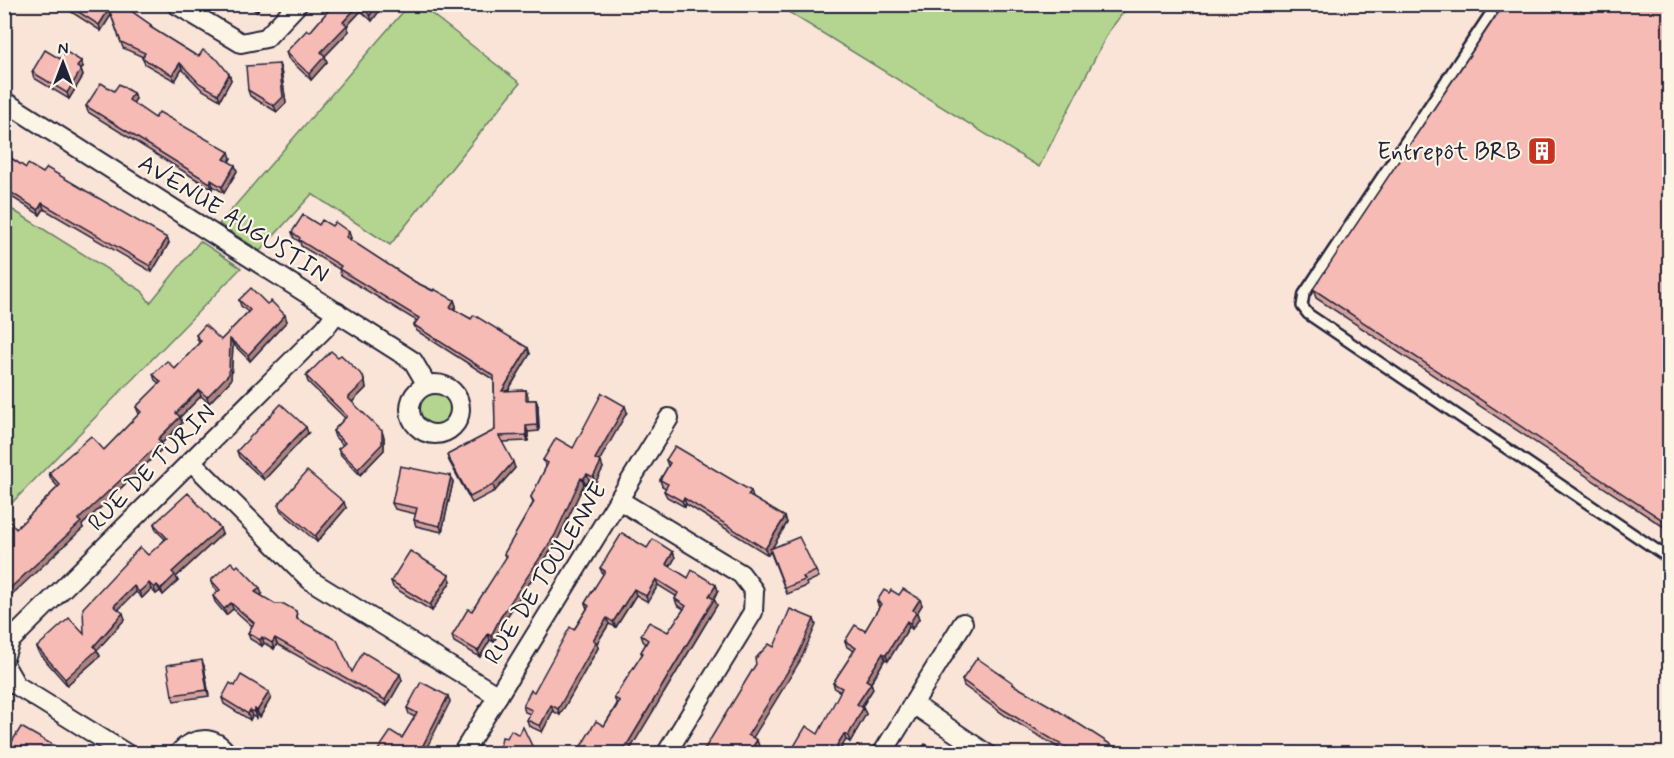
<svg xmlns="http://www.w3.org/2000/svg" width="1674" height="758" font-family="Mynerve,sans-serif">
  <rect width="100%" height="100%" fill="#fae4d7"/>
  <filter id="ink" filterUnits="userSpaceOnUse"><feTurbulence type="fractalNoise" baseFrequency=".0167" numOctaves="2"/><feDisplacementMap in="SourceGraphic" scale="12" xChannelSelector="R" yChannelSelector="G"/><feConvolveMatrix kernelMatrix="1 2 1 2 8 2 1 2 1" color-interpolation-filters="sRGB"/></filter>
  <g filter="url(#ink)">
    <g fill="#b3d590" stroke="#6a7c66" stroke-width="1.5">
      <polygon points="409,5 420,5 520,83 390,245 312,194 260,251 219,224"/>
      <polygon points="777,5 1129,5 1109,31 1039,167"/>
      <polygon points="5,205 142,291 150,303 200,241 241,268 5,510"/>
      <circle cx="435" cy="408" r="18"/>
    </g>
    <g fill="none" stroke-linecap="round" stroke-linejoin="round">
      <g stroke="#22223b" stroke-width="14">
        <polyline id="lane" points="1497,4 1304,294 1302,306 1308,314 1670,559"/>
      </g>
      <g stroke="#22223b" stroke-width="22">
        <g id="street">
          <polyline points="176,4 241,43 266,38 298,4"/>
          <polyline points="4,101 413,361 427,385"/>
          <circle cx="435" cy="409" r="25"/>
          <polyline points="191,461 310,580 498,696"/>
          <polyline points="619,500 741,574 754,591 753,612 666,754"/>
          <polyline points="4,658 10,641 325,328 337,312"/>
          <polyline points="4,664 16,685 127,754"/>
          <polyline points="913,704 987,754"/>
          <path d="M178,754C192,737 214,734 227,754"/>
          <polyline points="462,754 669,418"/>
          <polyline points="882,754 963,623"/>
        </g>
      </g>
      <use href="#lane" stroke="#fcf5e5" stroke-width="9"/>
      <use href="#street" stroke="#fcf5e5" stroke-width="18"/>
    </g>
    <g fill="#d4a19c" stroke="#22223b" stroke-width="1.5">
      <polygon points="59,4 121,4 151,25 153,29 195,55 229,74 231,80 220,100 201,89 182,69 175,81 145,64 142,58 143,57 123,48 111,15 101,31"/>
      <polygon points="246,4 262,4 257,12"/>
      <polygon points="334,4 383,6 372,21 361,11 347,26 349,31 325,56 327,62 311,80 288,58 286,52 310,32"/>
      <polygon points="1670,4 1670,531 1316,298 1313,289"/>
      <polygon points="60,59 81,61 83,67 81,70 83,76 69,99 34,78 32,72"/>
      <polygon points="279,64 281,70 286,103 277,112 250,96 248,90"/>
      <polygon points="114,91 133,93 136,99 133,103 155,118 231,158 229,162 237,171 224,193 213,186 212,189 88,112 86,106"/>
      <polygon points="4,146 7,155 26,168 43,173 167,238 169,243 152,272 44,209 40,215 4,192"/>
      <polygon points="319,225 351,238 350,240 415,282 454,300 456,306 454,310 528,348 530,354 508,391 526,390 528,396 528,400 536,400 538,406 539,431 528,432 528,441 502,442 515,468 495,491 472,503 449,461 447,455 495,430 494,380 417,331 414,325 417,321 341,275 339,269 301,246 300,242 294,238 292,232"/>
      <polygon points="239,300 267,304 287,321 250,361 233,344 231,380 209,403 201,396 180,417 182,423 161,444 163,448 82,525 83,528 16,529 58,487 51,479 49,473 104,450 139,414 136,407 160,384 155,380 153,374 175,369 199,343 196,335 221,340 248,312 241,306"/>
      <polygon points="338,357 365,382 366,388 352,402 384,437 384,450 360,475 341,455 338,449 343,445 335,437 333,431 345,418 308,382 306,376"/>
      <polygon points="627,412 599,461 603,468 595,483 589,480 586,485 584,484 557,541 502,624 494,642 490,640 480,657 454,642 452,636 472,611 506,559 504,554 533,503 531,497 546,467 543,460 573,448"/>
      <polygon points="308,433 264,480 239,457 237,451"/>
      <polygon points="666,460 751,491 753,498 785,517 787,523 772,548 816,571 819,577 806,583 807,586 787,594 770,551 768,555 686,504 685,507 667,497 664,491 666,488 662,486 660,480 668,466"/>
      <polygon points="451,476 453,482 442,532 416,526 414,520 416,514 395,509 392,503"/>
      <polygon points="278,505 346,508 317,542 281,511"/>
      <polygon points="154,524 222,534 176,577 178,581 163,595 160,591 156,594 151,589 142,598 136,592 118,609 125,619 97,650 100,656 67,685 39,653 37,647 84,634 165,539 156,530"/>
      <polygon points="647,548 673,552 675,558 670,567 688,578 716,585 718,591 714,599 717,605 664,693 604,726 617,704 614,698 642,655 641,652 646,644 643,641 641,635 668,632 684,609 677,605 675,599 676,596 658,585 648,602 636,595 616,627 609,624 597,643 598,648 560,715 553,711 542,732 529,726 527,720 530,714 525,712 523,706 534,692 587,609 585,603 603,575 600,568"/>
      <polygon points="211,580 262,594 260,595 275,604 296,611 298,620 352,672 402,680 387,706 277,644 274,649 264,643 262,646 250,639 248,633 252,626 233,609 226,615 215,602 213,596 218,592 213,586"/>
      <polygon points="391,581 451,581 432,611 393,587"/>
      <polygon points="889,593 899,595 922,605 917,613 919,619 912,629 909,627 888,661 885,659 871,683 873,689 862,707 863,708 866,714 850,742 846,740 818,734 841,692 835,689 833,683 854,651 847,647 845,641 865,631 879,608 877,601"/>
      <polygon points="204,666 209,696 174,701 172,695"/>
      <polygon points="962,680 1013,683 1014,686 1124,753 1067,753 1006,716 964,686"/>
      <polygon points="235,686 271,698 260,717 257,715 256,718 252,716 250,720 224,704 222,698"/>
      <polygon points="450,702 402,738 415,717 409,714 407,708"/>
    </g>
    <g fill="#ad837f" stroke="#22223b" stroke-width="1.5">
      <polygon points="256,4 262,4 257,12 255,6"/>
      <polygon points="378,4 383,4 383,6 372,21 370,15"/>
      <polygon points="359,5 361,11 347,26 349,31 325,56 327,62 311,80 309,74 321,52 343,22"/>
      <polygon points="109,9 111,15 101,31 99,25"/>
      <polygon points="81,61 83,67 81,70 83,76 69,99 67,93 77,67"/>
      <polygon points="180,63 182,69 175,81 172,75"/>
      <polygon points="279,64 281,70 286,103 277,112 274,106"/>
      <polygon points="229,74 231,80 220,100 218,94"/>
      <polygon points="133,93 136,99 131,106 129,100"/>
      <polygon points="229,152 231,158 227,165 224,159"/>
      <polygon points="235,165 237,171 224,193 222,187"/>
      <polygon points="211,180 213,186 212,189 210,183"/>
      <polygon points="42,203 44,209 40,215 38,210"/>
      <polygon points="349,232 351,238 348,243 346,237"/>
      <polygon points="167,238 169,243 152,272 150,266"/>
      <polygon points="454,300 456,306 452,313 450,307"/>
      <polygon points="285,315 287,321 250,361 248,355"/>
      <polygon points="230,339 233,344 231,380 209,403 207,397"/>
      <polygon points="528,348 530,354 504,397 502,391"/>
      <polygon points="363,376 366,388 350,404 348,398"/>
      <polygon points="199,390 201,396 178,419 176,413"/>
      <polygon points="536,400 538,406 539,431 537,425"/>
      <polygon points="625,406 627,412 597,465 595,459"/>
      <polygon points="180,417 182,423 161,444 163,448 82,525 83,528 4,602 4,594"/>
      <polygon points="526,426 528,432 528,441 526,435"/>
      <polygon points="306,427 308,433 264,480 261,474"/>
      <polygon points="382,431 384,437 384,450 360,475 358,469"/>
      <polygon points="513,462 515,468 495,491 493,485"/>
      <polygon points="601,462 603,468 595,483 593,477"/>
      <polygon points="587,474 589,480 586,485 583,479"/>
      <polygon points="451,476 453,482 442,532 440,526"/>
      <polygon points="581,478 584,484 557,541 502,624 494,642 491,636 500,618"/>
      <polygon points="684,498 686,504 685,507 682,501"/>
      <polygon points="344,502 346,508 317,542 315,536"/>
      <polygon points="785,517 787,523 768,555 765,549"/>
      <polygon points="220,528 222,534 176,577 178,581 163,595 161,589 172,572"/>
      <polygon points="673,552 675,558 668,570 666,564"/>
      <polygon points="449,575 451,581 432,611 430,605"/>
      <polygon points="656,579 658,585 648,602 646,596"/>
      <polygon points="149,583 151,589 142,598 139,592"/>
      <polygon points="157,585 160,591 156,594 154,588"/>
      <polygon points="716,585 718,591 712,602 709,596"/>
      <polygon points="134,586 136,592 116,612 114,606"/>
      <polygon points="260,588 262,594 257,598 255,592"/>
      <polygon points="634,589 636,595 616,627 613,622"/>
      <polygon points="714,599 717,605 664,693 628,753 622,753"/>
      <polygon points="920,599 922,605 917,613 919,619 912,629 910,623 913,610"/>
      <polygon points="231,603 233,609 226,615 224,609"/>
      <polygon points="123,613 125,619 97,650 100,656 67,685 65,679"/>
      <polygon points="607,618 609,624 597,643 598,648 560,715 558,709 593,640"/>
      <polygon points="814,619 816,625 800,661 751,741 748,735"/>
      <polygon points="907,621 909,627 888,661 886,655"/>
      <polygon points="488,634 490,640 480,657 478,651"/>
      <polygon points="262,637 264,643 262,646 260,640"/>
      <polygon points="275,638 277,644 274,649 272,643"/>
      <polygon points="883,653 885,659 869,686 866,680"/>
      <polygon points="202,660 204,666 209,696 207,690"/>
      <polygon points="400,674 402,680 387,706 385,700"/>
      <polygon points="871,683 873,689 859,710 857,704"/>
      <polygon points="269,692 271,698 260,717 257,711"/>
      <polygon points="448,696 450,702 424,753 419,753"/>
      <polygon points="551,705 553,711 542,732 540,726"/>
      <polygon points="863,708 866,714 850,742 848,736"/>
      <polygon points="255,709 257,715 256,718 254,712"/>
      <polygon points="250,710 252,716 250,720 248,714"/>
      <polygon points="7,712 10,718 4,725 4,716"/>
      <polygon points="844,734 846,740 838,753 832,753"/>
      <polygon points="757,740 759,746 755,753 749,753"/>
      <polygon points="533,748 535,753 529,753"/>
    </g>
    <g fill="#f7bbb5" stroke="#22223b" stroke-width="1.5">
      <polygon points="66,4 121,4 151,25 150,27 195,55 199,56 203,50 218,60 229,74 218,94 199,83 180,63 172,75 142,58 145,53 121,42 109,9 99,25"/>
      <polygon points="334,4 378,4 370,15 359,5 343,22 347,25 321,52 325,56 309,74 286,52 307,30 310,32"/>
      <polygon points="1504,4 1670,4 1670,525 1313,289"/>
      <polygon points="45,50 60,59 65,51 81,61 77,67 81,70 67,93 32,72"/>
      <polygon points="279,64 283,97 274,106 248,90 246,66"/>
      <polygon points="101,83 114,91 119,84 133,93 129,100 155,118 159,112 229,152 224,159 235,165 222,187 211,180 210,183 86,106"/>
      <polygon points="4,148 6,155 26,168 28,164 43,173 47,168 167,238 150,266 42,203 38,210 4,188 4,181 7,177 4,176"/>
      <polygon points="303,215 319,225 322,220 332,226 335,222 349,232 346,237 415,282 433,291 434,289 454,300 450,307 471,319 474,315 528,348 502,391 526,390 526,400 536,400 537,425 526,426 526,435 499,436 513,462 493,485 470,497 447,455 495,430 494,376 414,325 419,318 339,269 341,266 299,240 300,238 292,232"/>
      <polygon points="251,288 267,304 271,301 285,315 248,355 230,339 229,374 207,397 199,390 176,413 180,417 158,439 161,442 78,520 81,522 4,594 4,528 10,522 16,529 60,485 49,473 91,436 104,450 141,412 136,407 161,382 153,374 167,361 175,369 201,341 196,335 205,325 221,340 250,310 239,300"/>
      <polygon points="331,351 338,357 341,355 363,376 364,382 348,398 382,431 382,444 358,469 338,449 345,443 333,431 347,416 306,376"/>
      <polygon points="602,393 625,406 595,459 601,462 593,477 587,474 583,479 581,478 555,535 500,618 491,636 488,634 478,651 452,636 468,609 472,611 507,556 504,554 534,502 531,497 548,463 543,460 556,438 573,448"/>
      <polygon points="281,404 306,427 261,474 237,451"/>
      <polygon points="675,446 751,491 748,495 785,517 765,549 684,498 682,501 664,491 668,484 660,480 670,463 666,460"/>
      <polygon points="400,466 451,476 440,526 414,520 417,508 392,503"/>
      <polygon points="307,471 344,502 315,536 278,505"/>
      <polygon points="188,493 220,528 172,572 175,575 161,589 157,585 154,588 149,583 139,592 134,586 114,606 123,613 94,646 97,650 65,679 37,647 69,618 84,634 83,608 140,547 148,555 167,538 154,524"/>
      <polygon points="622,533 647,548 653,539 673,552 666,564 688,578 692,570 716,585 709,596 714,599 622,753 577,753 596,721 604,726 620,701 614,698 643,653 641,652 648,640 641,635 649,622 668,632 686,606 675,599 678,593 656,579 646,596 634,589 613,622 607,618 593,640 596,642 558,709 551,705 540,726 527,720 532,710 523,706 531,690 534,692 570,627 574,630 589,606 585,603 605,571 600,568"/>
      <polygon points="799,537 816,571 803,577 805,580 785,588 770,549"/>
      <polygon points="410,551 449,575 430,605 391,581"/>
      <polygon points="231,562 236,567 238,565 260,588 255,592 275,604 284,604 296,611 297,619 337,640 352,672 363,652 400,674 385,700 275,638 272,643 262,637 260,640 248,633 254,623 231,603 224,609 213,596 220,590 211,580"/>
      <polygon points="903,589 920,599 913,610 916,613 910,623 907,621 886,655 883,653 866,680 871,683 857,704 863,708 848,736 844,734 832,753 790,753 806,726 818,734 842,688 833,683 856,648 845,641 855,625 865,631 881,604 877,601 884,590 889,593 891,590 899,595"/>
      <polygon points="790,609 814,619 798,655 748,735 757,740 749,753 741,753 738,752 737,753 702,753 756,664 755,659 769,644 774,647"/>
      <polygon points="977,658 1013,683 1012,684 1054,708 1124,753 1075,753 1004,710 962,680"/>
      <polygon points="202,660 207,690 172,695 167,665"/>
      <polygon points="241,675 269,692 257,711 255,709 254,712 250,710 248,714 222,698 230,683 235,686"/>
      <polygon points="421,682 448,696 419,753 376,753 391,731 402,738 417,713 407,708"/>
      <polygon points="21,727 67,753 5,753"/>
      <polygon points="523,727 533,748 529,753 496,753 500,748 502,737 507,738 511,730 519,735"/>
      <polygon points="925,744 942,753 913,753 916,748 921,750"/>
    </g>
  </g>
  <defs>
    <g id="building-square" transform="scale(1.5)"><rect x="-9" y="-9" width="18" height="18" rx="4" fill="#c8321e" stroke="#fcf5e5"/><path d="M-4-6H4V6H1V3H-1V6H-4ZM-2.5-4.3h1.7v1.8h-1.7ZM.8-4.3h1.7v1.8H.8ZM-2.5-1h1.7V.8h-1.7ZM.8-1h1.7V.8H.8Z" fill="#fff"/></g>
  </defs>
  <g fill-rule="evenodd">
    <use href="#building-square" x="1542" y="151"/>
  </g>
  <g text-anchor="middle" stroke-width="4.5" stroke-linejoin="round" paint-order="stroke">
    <g font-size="24" fill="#22223b" stroke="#fcf5e5" text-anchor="end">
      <text x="1521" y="159">Entrepôt BRB</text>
    </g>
    <g font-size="24" fill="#22223b" stroke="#fcf5e5">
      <text transform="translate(234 218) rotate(32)" y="8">AVENUE AUGUSTIN</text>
      <text transform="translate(151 467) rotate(-45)" y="8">RUE DE TURIN</text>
      <text transform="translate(545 573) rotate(-58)" y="8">RUE DE TOULENNE</text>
    </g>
  </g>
  <rect width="1674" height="758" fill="none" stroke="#fcf5e5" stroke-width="24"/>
  <rect x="12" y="12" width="1650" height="734" fill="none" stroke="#22223b" stroke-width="2" filter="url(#ink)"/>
  <g transform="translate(63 63)" stroke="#fcf5e5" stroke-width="4.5" paint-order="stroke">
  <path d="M0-4.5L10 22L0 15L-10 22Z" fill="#22223b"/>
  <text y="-9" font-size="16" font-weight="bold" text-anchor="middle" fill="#22223b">N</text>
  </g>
</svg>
